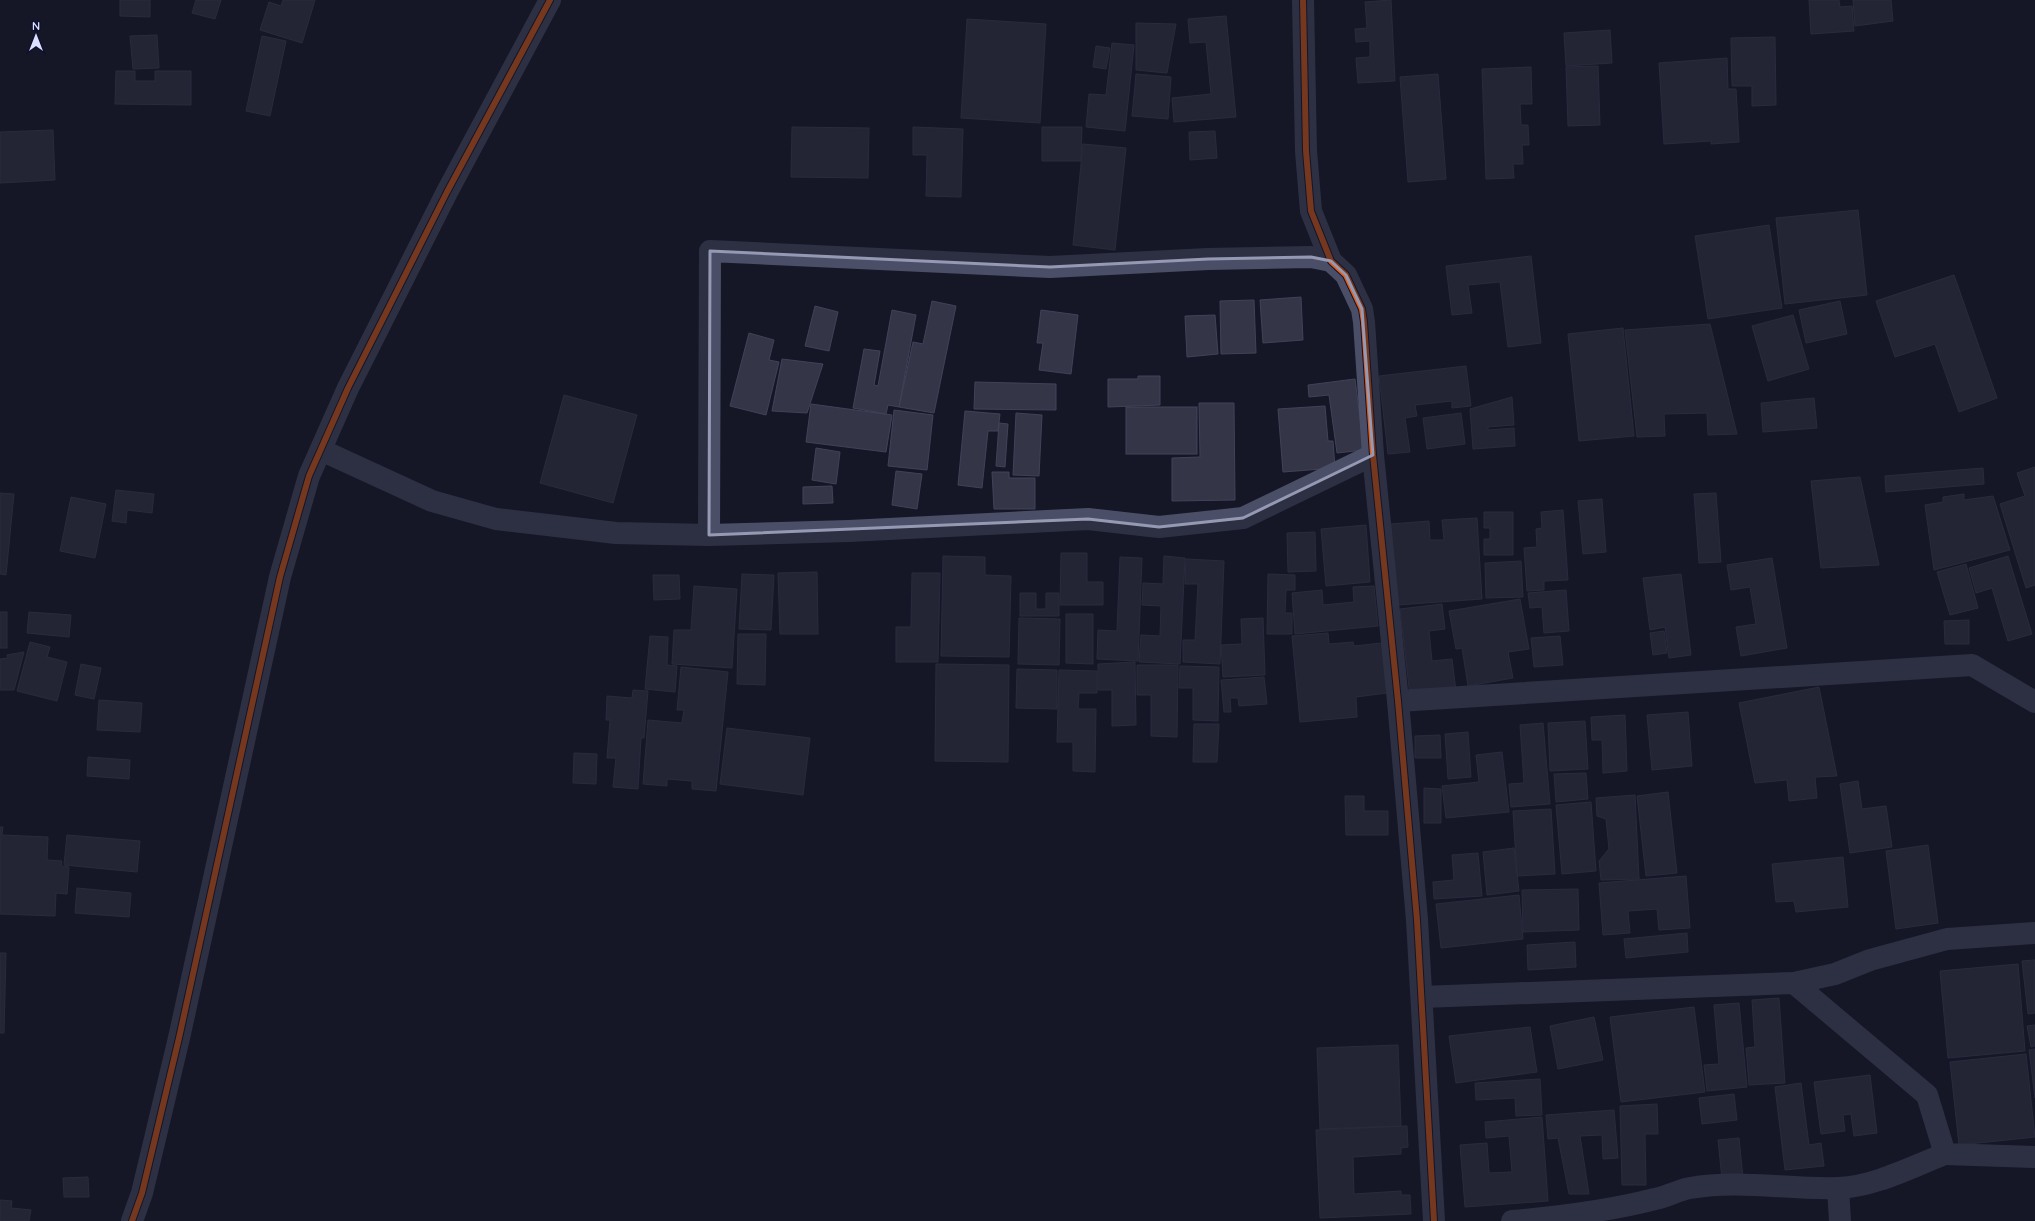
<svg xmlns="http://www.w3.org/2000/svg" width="2035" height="1221" font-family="Quicksand,sans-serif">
  <rect width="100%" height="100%" fill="#161726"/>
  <g fill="#343647" stroke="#414259">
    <polygon points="120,0 150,0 150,17 120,16"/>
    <polygon points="196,0 221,0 215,19 192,13"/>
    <polygon points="283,0 315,0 302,43 260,30 269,2 281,6"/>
    <polygon points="1391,0 1395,81 1358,83 1356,58 1370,57 1370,41 1356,42 1355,29 1367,28 1365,2"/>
    <polygon points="1809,0 1839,0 1840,7 1852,6 1854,31 1811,34"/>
    <polygon points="1853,0 1891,0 1893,21 1855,26"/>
    <polygon points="1226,16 1236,117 1174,122 1172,98 1211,94 1206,42 1190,43 1188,19"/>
    <polygon points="967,19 1046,24 1040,123 961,118"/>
    <polygon points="1136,23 1176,24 1167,73 1136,70"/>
    <polygon points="1610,30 1612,63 1566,66 1564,33"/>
    <polygon points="157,35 159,68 133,69 130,36"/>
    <polygon points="262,36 286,41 270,116 246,111"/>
    <polygon points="1775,37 1776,105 1752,106 1752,86 1732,86 1731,38"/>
    <polygon points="1112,43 1134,45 1125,131 1086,127 1089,94 1106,95"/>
    <polygon points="1096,46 1110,48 1106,69 1093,67"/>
    <polygon points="1727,58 1728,89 1736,89 1739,142 1711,144 1711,141 1664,144 1659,63"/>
    <polygon points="1598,66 1600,125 1568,126 1566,67"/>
    <polygon points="1531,67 1532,104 1520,104 1521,125 1528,125 1529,145 1522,145 1523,164 1513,164 1514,178 1486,179 1482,69"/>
    <polygon points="116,71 135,71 135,81 155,81 155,71 191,71 191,105 115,104"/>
    <polygon points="1136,74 1171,77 1168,119 1132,116"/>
    <polygon points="1438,74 1446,179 1408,182 1400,77"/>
    <polygon points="792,127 869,128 868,178 791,177"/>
    <polygon points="913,127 963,129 961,197 926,196 927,155 913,155"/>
    <polygon points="1042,127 1082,127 1081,161 1042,161"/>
    <polygon points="53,130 55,180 0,183 0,132"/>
    <polygon points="1215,131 1217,158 1190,160 1189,132"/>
    <polygon points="1083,144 1126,148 1115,250 1073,245"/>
    <polygon points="1858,210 1867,295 1785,304 1776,218"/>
    <polygon points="1769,225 1782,308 1708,319 1695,236"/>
    <polygon points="1531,256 1541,343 1508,347 1500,282 1468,285 1472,313 1452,315 1446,266"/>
    <polygon points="1954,275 1997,398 1959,412 1935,344 1895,357 1876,301"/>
    <polygon points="1301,297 1303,340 1263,343 1260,300"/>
    <polygon points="1254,300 1256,353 1221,354 1220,301"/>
    <polygon points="932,301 956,306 934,413 899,407 913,342 923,344"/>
    <polygon points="1840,301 1847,334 1806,343 1799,310"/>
    <polygon points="815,306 838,312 829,351 805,346"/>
    <polygon points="892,310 916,315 899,407 888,405 886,414 853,408 864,349 880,351 874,385 878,386"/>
    <polygon points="1041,310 1078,315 1071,374 1039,370 1043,343 1037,343"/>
    <polygon points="1215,315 1218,354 1187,357 1185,316"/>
    <polygon points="1793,315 1809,369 1768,381 1752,326"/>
    <polygon points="1710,324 1737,434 1708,435 1707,413 1664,414 1665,436 1637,437 1625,330"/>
    <polygon points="1623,328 1634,436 1579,441 1568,334"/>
    <polygon points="749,333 774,340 769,360 779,362 766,415 730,406"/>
    <polygon points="782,359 823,364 807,413 772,411"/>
    <polygon points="1466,366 1471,406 1452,408 1452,401 1415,405 1417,416 1405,418 1410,452 1388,454 1379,376"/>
    <polygon points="1138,376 1160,376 1160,405 1108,407 1108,379 1138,379"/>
    <polygon points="1355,379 1364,450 1337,453 1329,395 1309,397 1308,385"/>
    <polygon points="975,382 1056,384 1056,410 974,409"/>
    <polygon points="564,395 637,415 613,503 540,483"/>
    <polygon points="1512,397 1514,425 1488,427 1488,430 1514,428 1515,446 1473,449 1470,409"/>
    <polygon points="1814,398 1817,428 1763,432 1761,403"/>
    <polygon points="1199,403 1234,403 1235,500 1172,501 1172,458 1200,457"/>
    <polygon points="811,404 892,415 886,452 806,442"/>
    <polygon points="1325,406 1328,441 1333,441 1335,468 1283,472 1278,409"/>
    <rect x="1126" y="407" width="71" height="47"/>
    <polygon points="894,410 933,415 927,470 888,466"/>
    <polygon points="965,411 1000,414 998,431 988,431 982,488 958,485"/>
    <polygon points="1016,413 1042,415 1039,476 1013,475"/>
    <polygon points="1461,413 1465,444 1427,449 1423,418"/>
    <polygon points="999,423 1008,424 1005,467 996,466"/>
    <polygon points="816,448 840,452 836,484 812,480"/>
    <polygon points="2035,467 2035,585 2026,588 2000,504 2025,496 2017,473"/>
    <polygon points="1983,468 1984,484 1886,492 1885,476"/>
    <polygon points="896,471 922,474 917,509 892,505"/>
    <polygon points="992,472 1009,472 1009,478 1035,478 1035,509 994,509"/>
    <polygon points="1860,477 1879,565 1821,568 1811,481"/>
    <polygon points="832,486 833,503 803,504 803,487"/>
    <polygon points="116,490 154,494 152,513 127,510 126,523 112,521"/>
    <polygon points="0,493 14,494 6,575 0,574"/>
    <polygon points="1716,493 1721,562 1699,563 1694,494"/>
    <polygon points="1964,494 1964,500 1993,496 2010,550 1934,570 1925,505 1943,502 1943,497"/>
    <polygon points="71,497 106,504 95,558 60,551"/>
    <polygon points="1602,499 1606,552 1583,554 1578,501"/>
    <polygon points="1563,510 1568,580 1544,581 1544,590 1527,591 1524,548 1537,547 1536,529 1542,528 1541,512"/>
    <polygon points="1484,512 1513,512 1513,555 1484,555 1484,539 1490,539 1490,528 1484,528"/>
    <polygon points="1477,518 1482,599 1397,605 1391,524 1429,521 1430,540 1444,540 1442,520"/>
    <polygon points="1366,525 1370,582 1326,586 1321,529"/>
    <polygon points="1315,532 1316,571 1288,572 1287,533"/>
    <polygon points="1061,553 1087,553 1087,582 1103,582 1103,605 1060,605"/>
    <polygon points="943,556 985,557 985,575 1011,576 1009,657 941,656"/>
    <polygon points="1164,556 1185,558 1180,664 1139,662 1141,635 1160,636 1161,606 1142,605 1143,583 1163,584"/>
    <polygon points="2008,556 2032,634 2008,641 1992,588 1976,593 1969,568"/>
    <polygon points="1120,557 1142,558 1138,661 1097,659 1098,630 1117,631"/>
    <polygon points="1772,558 1787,648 1741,656 1736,627 1756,624 1750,587 1731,590 1727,565"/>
    <polygon points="1186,559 1224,561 1220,664 1183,662 1183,640 1195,640 1198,584 1185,584"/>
    <polygon points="1521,561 1523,597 1486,598 1485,563"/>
    <polygon points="1966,564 1978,608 1950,615 1937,572"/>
    <polygon points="817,572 818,634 780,634 778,573"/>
    <polygon points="912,573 940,573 938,662 896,662 896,627 911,627"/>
    <polygon points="742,574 774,575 771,630 739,629"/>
    <polygon points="1268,574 1295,575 1295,590 1286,590 1285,613 1292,613 1292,634 1267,634"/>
    <polygon points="1681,574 1691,655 1669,658 1665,627 1650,630 1643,578"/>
    <polygon points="653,575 679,575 680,599 654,600"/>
    <polygon points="694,586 737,589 732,668 672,664 674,630 691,630"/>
    <polygon points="1374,586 1378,626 1295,634 1292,593 1322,590 1323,605 1354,602 1353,587"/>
    <polygon points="1566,590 1569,631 1544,633 1542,607 1530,608 1528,593"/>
    <polygon points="1020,593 1036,593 1036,609 1046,609 1046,593 1059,593 1059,616 1020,616"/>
    <polygon points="1520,599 1529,649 1508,652 1513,678 1468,686 1462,648 1456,649 1449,611"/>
    <polygon points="1442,604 1445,629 1429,631 1432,661 1452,659 1456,691 1410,696 1400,609"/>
    <rect x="0" y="612" width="7" height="36"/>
    <polygon points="29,612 71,615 69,637 27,633"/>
    <polygon points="1066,614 1093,614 1093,664 1066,663"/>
    <polygon points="1019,618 1060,619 1059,665 1018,664"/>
    <polygon points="1263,618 1265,675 1223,677 1221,645 1242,644 1241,619"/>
    <polygon points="1969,620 1969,644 1945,644 1944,621"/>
    <polygon points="1664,631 1667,653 1653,655 1650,633"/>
    <polygon points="1328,633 1329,644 1353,642 1354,646 1382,643 1387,693 1356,697 1357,717 1300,722 1292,636"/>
    <polygon points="738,634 766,634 765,685 737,684"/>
    <polygon points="650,636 668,637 667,665 677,666 675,692 645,689"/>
    <polygon points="1560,636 1563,665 1534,667 1531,638"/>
    <polygon points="30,642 50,647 47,657 67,662 57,701 17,691"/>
    <polygon points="24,652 14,690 0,690 0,659 8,658 7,655"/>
    <polygon points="1135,662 1136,725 1112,726 1112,690 1098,690 1098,664"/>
    <polygon points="81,664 101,668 94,699 75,695"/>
    <polygon points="936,664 1009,665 1008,762 935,761"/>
    <polygon points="1137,665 1178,665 1177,737 1151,736 1151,695 1137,695"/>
    <polygon points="1180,666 1219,667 1218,721 1193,720 1193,688 1179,688"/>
    <polygon points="681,667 728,672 716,791 692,789 692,781 667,779 667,786 643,784 648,720 682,723 684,710 677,710"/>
    <polygon points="1017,669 1057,670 1057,709 1016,708"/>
    <polygon points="1059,670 1097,671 1097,693 1079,693 1078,709 1096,709 1095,772 1073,771 1073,742 1057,742"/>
    <polygon points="1264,677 1267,704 1239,706 1238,698 1230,698 1231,712 1224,712 1221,680"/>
    <polygon points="1819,687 1837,776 1815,777 1817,798 1789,801 1787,780 1755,783 1739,703"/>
    <polygon points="633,690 648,691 644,738 641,738 638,789 613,787 616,758 607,758 610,720 606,720 607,696 632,698"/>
    <polygon points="99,700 142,703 140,732 97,730"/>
    <polygon points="1688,712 1692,766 1652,770 1647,715"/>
    <polygon points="1625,715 1627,771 1603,773 1602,740 1592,740 1591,717"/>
    <polygon points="1585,721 1588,769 1550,771 1548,723"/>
    <polygon points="1543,723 1550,804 1511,807 1509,784 1524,783 1520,725"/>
    <polygon points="1194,724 1219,724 1217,762 1193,762"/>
    <polygon points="727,728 810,738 803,795 720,784"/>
    <polygon points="1468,732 1471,777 1448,779 1445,734"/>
    <polygon points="1440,735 1441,758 1415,758 1415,736"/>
    <polygon points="1502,752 1509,812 1446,818 1442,786 1479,782 1476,755"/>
    <polygon points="574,753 597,754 596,784 573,783"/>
    <polygon points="88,757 130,760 129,779 87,776"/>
    <polygon points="1586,773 1588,799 1556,802 1554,774"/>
    <polygon points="1858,781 1862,809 1886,806 1892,847 1850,853 1840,784"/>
    <polygon points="1424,788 1441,789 1441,823 1424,823"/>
    <polygon points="1668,792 1677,873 1646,876 1637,796"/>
    <polygon points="1635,795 1639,879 1601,880 1599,861 1609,849 1606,819 1597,816 1596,798"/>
    <polygon points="1345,796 1364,796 1364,811 1388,811 1388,835 1346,835"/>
    <polygon points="1591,802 1596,871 1562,874 1556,805"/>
    <polygon points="1551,809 1555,874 1517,876 1513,811"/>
    <polygon points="0,827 3,827 2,835 48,837 47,860 62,861 61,866 69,867 67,894 56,893 55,916 0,914"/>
    <polygon points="67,835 140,841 137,872 64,865"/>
    <polygon points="1928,845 1938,923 1896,929 1886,851"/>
    <polygon points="1514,848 1519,891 1487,895 1483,852"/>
    <polygon points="1478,853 1482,896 1434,899 1433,882 1454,880 1452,855"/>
    <polygon points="1843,857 1848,907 1796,912 1794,901 1776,902 1772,864"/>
    <polygon points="1686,876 1690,928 1659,930 1657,909 1628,911 1630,933 1603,935 1599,883"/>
    <polygon points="77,888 131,893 129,917 75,913"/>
    <polygon points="1578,889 1579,930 1523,932 1522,890"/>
    <polygon points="1519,895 1523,939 1441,948 1436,904"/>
    <polygon points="1687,933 1688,952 1626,958 1624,939"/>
    <polygon points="1575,942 1576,967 1528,970 1527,945"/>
    <polygon points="0,953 6,953 4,1033 0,1033"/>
    <polygon points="2035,960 2035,1013 2028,1014 2022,961"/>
    <polygon points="2018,964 2025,1051 1948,1058 1940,971"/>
    <polygon points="1779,998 1785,1083 1749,1085 1746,1048 1755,1047 1752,1000"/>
    <polygon points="1739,1003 1747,1087 1707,1091 1704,1065 1719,1064 1714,1005"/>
    <polygon points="1694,1007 1705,1092 1621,1102 1610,1017"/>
    <polygon points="1594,1017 1603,1060 1558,1069 1550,1026"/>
    <polygon points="2035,1025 2035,1046 2031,1047 2027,1026"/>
    <polygon points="1530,1027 1537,1072 1456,1083 1449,1036"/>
    <polygon points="1398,1045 1401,1126 1320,1129 1317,1048"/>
    <polygon points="2035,1049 2035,1098 2029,1050"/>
    <polygon points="2026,1054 2035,1137 1959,1145 1950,1062"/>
    <polygon points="1870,1075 1877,1133 1854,1136 1851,1114 1843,1115 1845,1131 1821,1134 1814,1082"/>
    <polygon points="1540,1079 1542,1115 1516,1116 1515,1098 1476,1100 1475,1083"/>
    <polygon points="1801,1083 1809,1145 1821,1143 1824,1166 1785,1170 1775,1087"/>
    <polygon points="1734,1094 1737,1120 1702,1124 1699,1098"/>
    <polygon points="1657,1104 1658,1134 1645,1134 1646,1185 1622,1185 1620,1106"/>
    <polygon points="1614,1110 1618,1158 1603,1159 1602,1135 1580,1136 1589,1194 1569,1194 1558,1138 1548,1139 1546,1115"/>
    <polygon points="1542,1117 1548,1201 1465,1207 1460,1145 1487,1143 1489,1173 1512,1172 1509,1136 1486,1138 1485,1122"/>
    <polygon points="1407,1126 1408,1147 1401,1148 1401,1154 1353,1157 1354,1194 1401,1191 1401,1195 1410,1195 1411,1214 1320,1218 1316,1130"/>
    <polygon points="1739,1138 1743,1178 1722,1179 1718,1140"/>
    <polygon points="88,1177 89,1197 64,1197 63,1178"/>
    <polygon points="0,1200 12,1201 11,1208 31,1210 29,1221 0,1221"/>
  </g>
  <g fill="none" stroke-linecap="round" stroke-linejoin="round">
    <g stroke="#4a4f67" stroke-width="22">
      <polyline points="1303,0 1306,151 1311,211 1331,261 1346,275 1362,309 1364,322 1373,455 1398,701 1417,920 1434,1221"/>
      <polyline points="321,450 432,501 496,519 616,533 709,535 849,531 1088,519 1159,527 1243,518 1373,455"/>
      <polyline points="709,535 710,251 1050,267 1208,259 1311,257 1331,261"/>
      <polyline points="1398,701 1972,665 2035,702"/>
      <polyline points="1794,983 1927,1095 1945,1154 2035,1157"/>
      <polyline points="1422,997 1794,983 1835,974 1870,960 1947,939 2035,933"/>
      <polyline points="1838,1188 1840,1221"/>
      <path d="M1512,1221C1560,1217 1608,1211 1655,1199C1667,1197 1678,1190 1690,1188C1740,1179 1789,1190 1839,1188C1876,1186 1911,1167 1945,1154"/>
    </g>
    <polyline stroke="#4a4f67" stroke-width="22" points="132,1221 142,1193 179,1038 280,577 309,476 348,388 447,192 550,0"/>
    <g stroke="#0f112d" stroke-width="8">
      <g id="cycleway">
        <polyline points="1303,0 1306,151 1311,211 1331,261 1346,275 1362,309 1364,322 1373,455 1398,701 1417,920 1434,1221"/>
        <polyline points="132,1221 142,1193 179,1038 280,577 309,476 348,388 447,192 550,0"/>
      </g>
    </g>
    <use href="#cycleway" stroke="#e95d12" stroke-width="6"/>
  </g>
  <path d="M0 0H2035V1221H0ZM710,251L1050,267L1208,259L1311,257L1331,261L1346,275L1362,309L1373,455L1243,518L1159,527L1088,519L709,535Z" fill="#161726" fill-opacity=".55" fill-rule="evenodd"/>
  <path fill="none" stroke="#9699b3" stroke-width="3" stroke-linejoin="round" d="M710,251L1050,267L1208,259L1311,257L1331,261L1346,275L1362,309L1373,455L1243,518L1159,527L1088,519L709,535Z"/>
  <g transform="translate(36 36)" stroke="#0f112d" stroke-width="3" paint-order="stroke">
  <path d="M0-3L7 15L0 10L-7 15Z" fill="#dbdfff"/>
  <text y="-6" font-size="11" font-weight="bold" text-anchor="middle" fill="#dbdfff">N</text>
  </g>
</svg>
